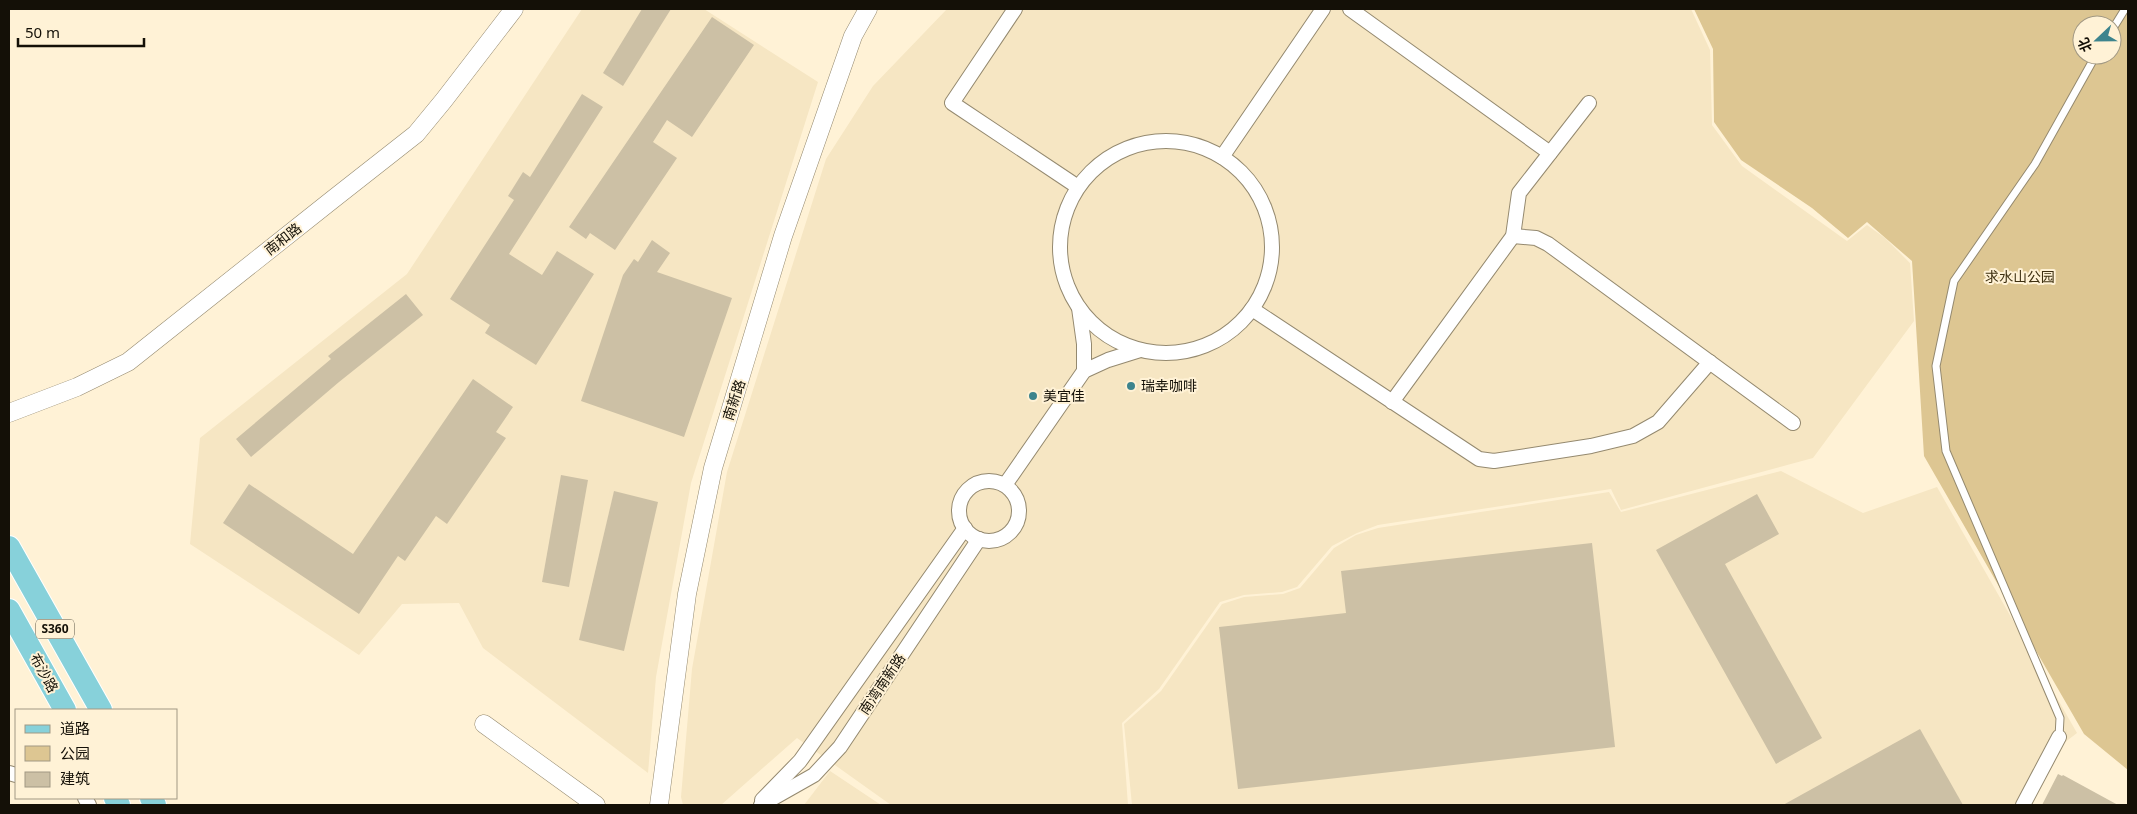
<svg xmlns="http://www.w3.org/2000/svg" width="2137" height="814" font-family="'Noto Sans','Noto Sans SC',sans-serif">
  <rect width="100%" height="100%" fill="#fff2d6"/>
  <g fill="#f6e6c3">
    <polygon points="582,9 704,9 818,82 691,483 656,677 648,773 483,648 459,603 402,604 359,655 190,544 200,438 407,274"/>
    <polygon points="947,9 1691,9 1710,50 1712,125 1742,166 1847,241 1867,225 1885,238 1910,263 1914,321 1813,458 1621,510 1611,489 1378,525 1357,533 1332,546 1297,587 1282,592 1244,595 1220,602 1159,689 1122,723 1128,805 891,805 797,738 721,805 683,805 681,797 692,669 727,472 826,159 873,86"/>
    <polygon points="1781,471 1863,513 1937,487 2077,733 2038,763 2015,805 1132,805 1124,724 1161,691 1222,604 1244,597 1283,594 1300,588 1334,548 1356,535 1378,528 1609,492 1621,512"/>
    <polygon points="830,771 881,805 804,805"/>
  </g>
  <path fill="#ddc692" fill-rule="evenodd" d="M1694,9H2128V770L2084,734L1924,456L1912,261L1867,222L1848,238L1812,208L1741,160L1714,122L1713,49ZM2082,25H2112V55H2082Z"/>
  <g fill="#ccc0a5">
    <polygon points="642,9 671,9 623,86 603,73"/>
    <polygon points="712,17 754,45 692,137 667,120 653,142 677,158 615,250 590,233 586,239 569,227"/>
    <polygon points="582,94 603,107 509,254 542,275 557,251 594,274 536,365 485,333 490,325 450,299 514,200 508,196 523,172 530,177"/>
    <polygon points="652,240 670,253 657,272 732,298 684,437 581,401 623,275 634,259 638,262"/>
    <polygon points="406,294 423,315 339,382 251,457 236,439 331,359 328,356"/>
    <polygon points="473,379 513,407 496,432 506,438 447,524 436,516 405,561 398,556 359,614 223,523 249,484 353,554"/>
    <polygon points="561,475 588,480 569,587 542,582"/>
    <polygon points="614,491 658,502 624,651 579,640"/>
    <polygon points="1757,494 1779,534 1725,564 1822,738 1776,764 1656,550"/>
    <polygon points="1592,543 1615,747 1238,789 1219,627 1346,613 1341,571"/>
    <polygon points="1920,729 1963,805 1783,805"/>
    <polygon points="2058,774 2062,776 2063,775 2118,805 2042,805"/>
  </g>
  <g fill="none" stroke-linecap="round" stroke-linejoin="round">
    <g stroke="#94896f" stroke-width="9">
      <g id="service">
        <polyline points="2112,30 2125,9"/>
        <polyline points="2059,737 2060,718 1946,451 1936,366 1954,281 2035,164 2096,55"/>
      </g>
    </g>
    <g stroke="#94896f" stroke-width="16">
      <g id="minor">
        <polyline points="1015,9 952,103 1078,187"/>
        <polyline points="1350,9 1550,153"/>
        <circle cx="1166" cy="247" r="106"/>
        <polyline points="1222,157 1323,9"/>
        <polyline points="1513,236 1536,238 1548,244 1793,423"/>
        <polyline points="1079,308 1084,344 1084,371"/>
        <polyline points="1252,309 1479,459 1494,461 1591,446 1633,436 1658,422 1710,362"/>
        <polyline points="1392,402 1513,236 1519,193 1589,103"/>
        <circle cx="989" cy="511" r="30"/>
        <polyline points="1005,485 1084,371 1108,360 1140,350"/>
        <polyline points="9,773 16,775"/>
        <polyline points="85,798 89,805"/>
        <polyline points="762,800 800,761 965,528"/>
        <polyline points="761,805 814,775 840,747 979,539"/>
        <polyline points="2023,805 2059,737"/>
      </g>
    </g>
    <g stroke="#94896f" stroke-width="19">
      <g id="tertiary">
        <polyline points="9,413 77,387 128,362 332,200 416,134 444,100 514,9"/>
        <polyline points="484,724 596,805"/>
        <polyline points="659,805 687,594 713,468 783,236 853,36 868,9"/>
      </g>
    </g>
    <g stroke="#fff" stroke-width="24">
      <g id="primary">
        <polyline points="9,547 101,710"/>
        <polyline points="9,610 65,710"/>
        <polyline points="115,798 119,805"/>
        <polyline points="151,798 155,805"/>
      </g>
    </g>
    <use href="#service" stroke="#fff" stroke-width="7"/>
    <use href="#minor" stroke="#fff" stroke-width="14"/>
    <use href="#tertiary" stroke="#fff" stroke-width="18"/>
    <use href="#primary" stroke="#87d1da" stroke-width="22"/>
  </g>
  <g fill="#3d848d" stroke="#fff2d6" stroke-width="2">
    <circle cx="1131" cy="386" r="5"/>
    <circle cx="1033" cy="396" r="5"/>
  </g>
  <g text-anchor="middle" stroke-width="4" stroke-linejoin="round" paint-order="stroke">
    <rect fill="#fff2d6" stroke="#5a5445" stroke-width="1" x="36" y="619.5" width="38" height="19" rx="4"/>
    <g font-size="12" font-weight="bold" fill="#141007">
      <text x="55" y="633">S360</text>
    </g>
    <g font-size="14" fill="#141007" stroke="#fff2d6">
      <text transform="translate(283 239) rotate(-38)" y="5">南和路</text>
      <text transform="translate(734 400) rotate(-72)" y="5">南新路</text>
      <text transform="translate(44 673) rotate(61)" y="5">布沙路</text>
      <text transform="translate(882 684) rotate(-56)" y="5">南湾南新路</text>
    </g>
    <g font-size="14" fill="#3e3011" stroke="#fff2d6">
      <text x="2020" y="282">求水山公园</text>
    </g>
    <g font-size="14" fill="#141007" stroke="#fff2d6" text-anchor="start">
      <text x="1141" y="391">瑞幸咖啡</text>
      <text x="1043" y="401">美宜佳</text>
    </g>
  </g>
  <rect width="2137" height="814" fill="none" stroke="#141007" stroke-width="20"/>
  <rect x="15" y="709" width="162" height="90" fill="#fff2d6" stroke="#a19883"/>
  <rect x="25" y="725" width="25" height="8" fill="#87d1da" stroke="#a19883"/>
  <text x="60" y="734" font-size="15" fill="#141007">道路</text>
  <rect x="25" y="746" width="25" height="15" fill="#ddc692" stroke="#a19883"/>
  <text x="60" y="759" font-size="15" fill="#141007">公园</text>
  <rect x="25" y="772" width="25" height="15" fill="#ccc0a5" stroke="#a19883"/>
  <text x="60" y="784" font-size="15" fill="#141007">建筑</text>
  <g transform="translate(2097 40) rotate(248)"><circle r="24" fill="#fff2d6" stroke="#a19883"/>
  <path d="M0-4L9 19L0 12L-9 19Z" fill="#3d848d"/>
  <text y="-8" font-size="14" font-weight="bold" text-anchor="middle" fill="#141007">北</text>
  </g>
  <path d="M18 38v8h126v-8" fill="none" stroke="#141007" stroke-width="2.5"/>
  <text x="25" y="38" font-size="15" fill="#141007" stroke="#fff2d6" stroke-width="4" paint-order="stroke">50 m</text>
</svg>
